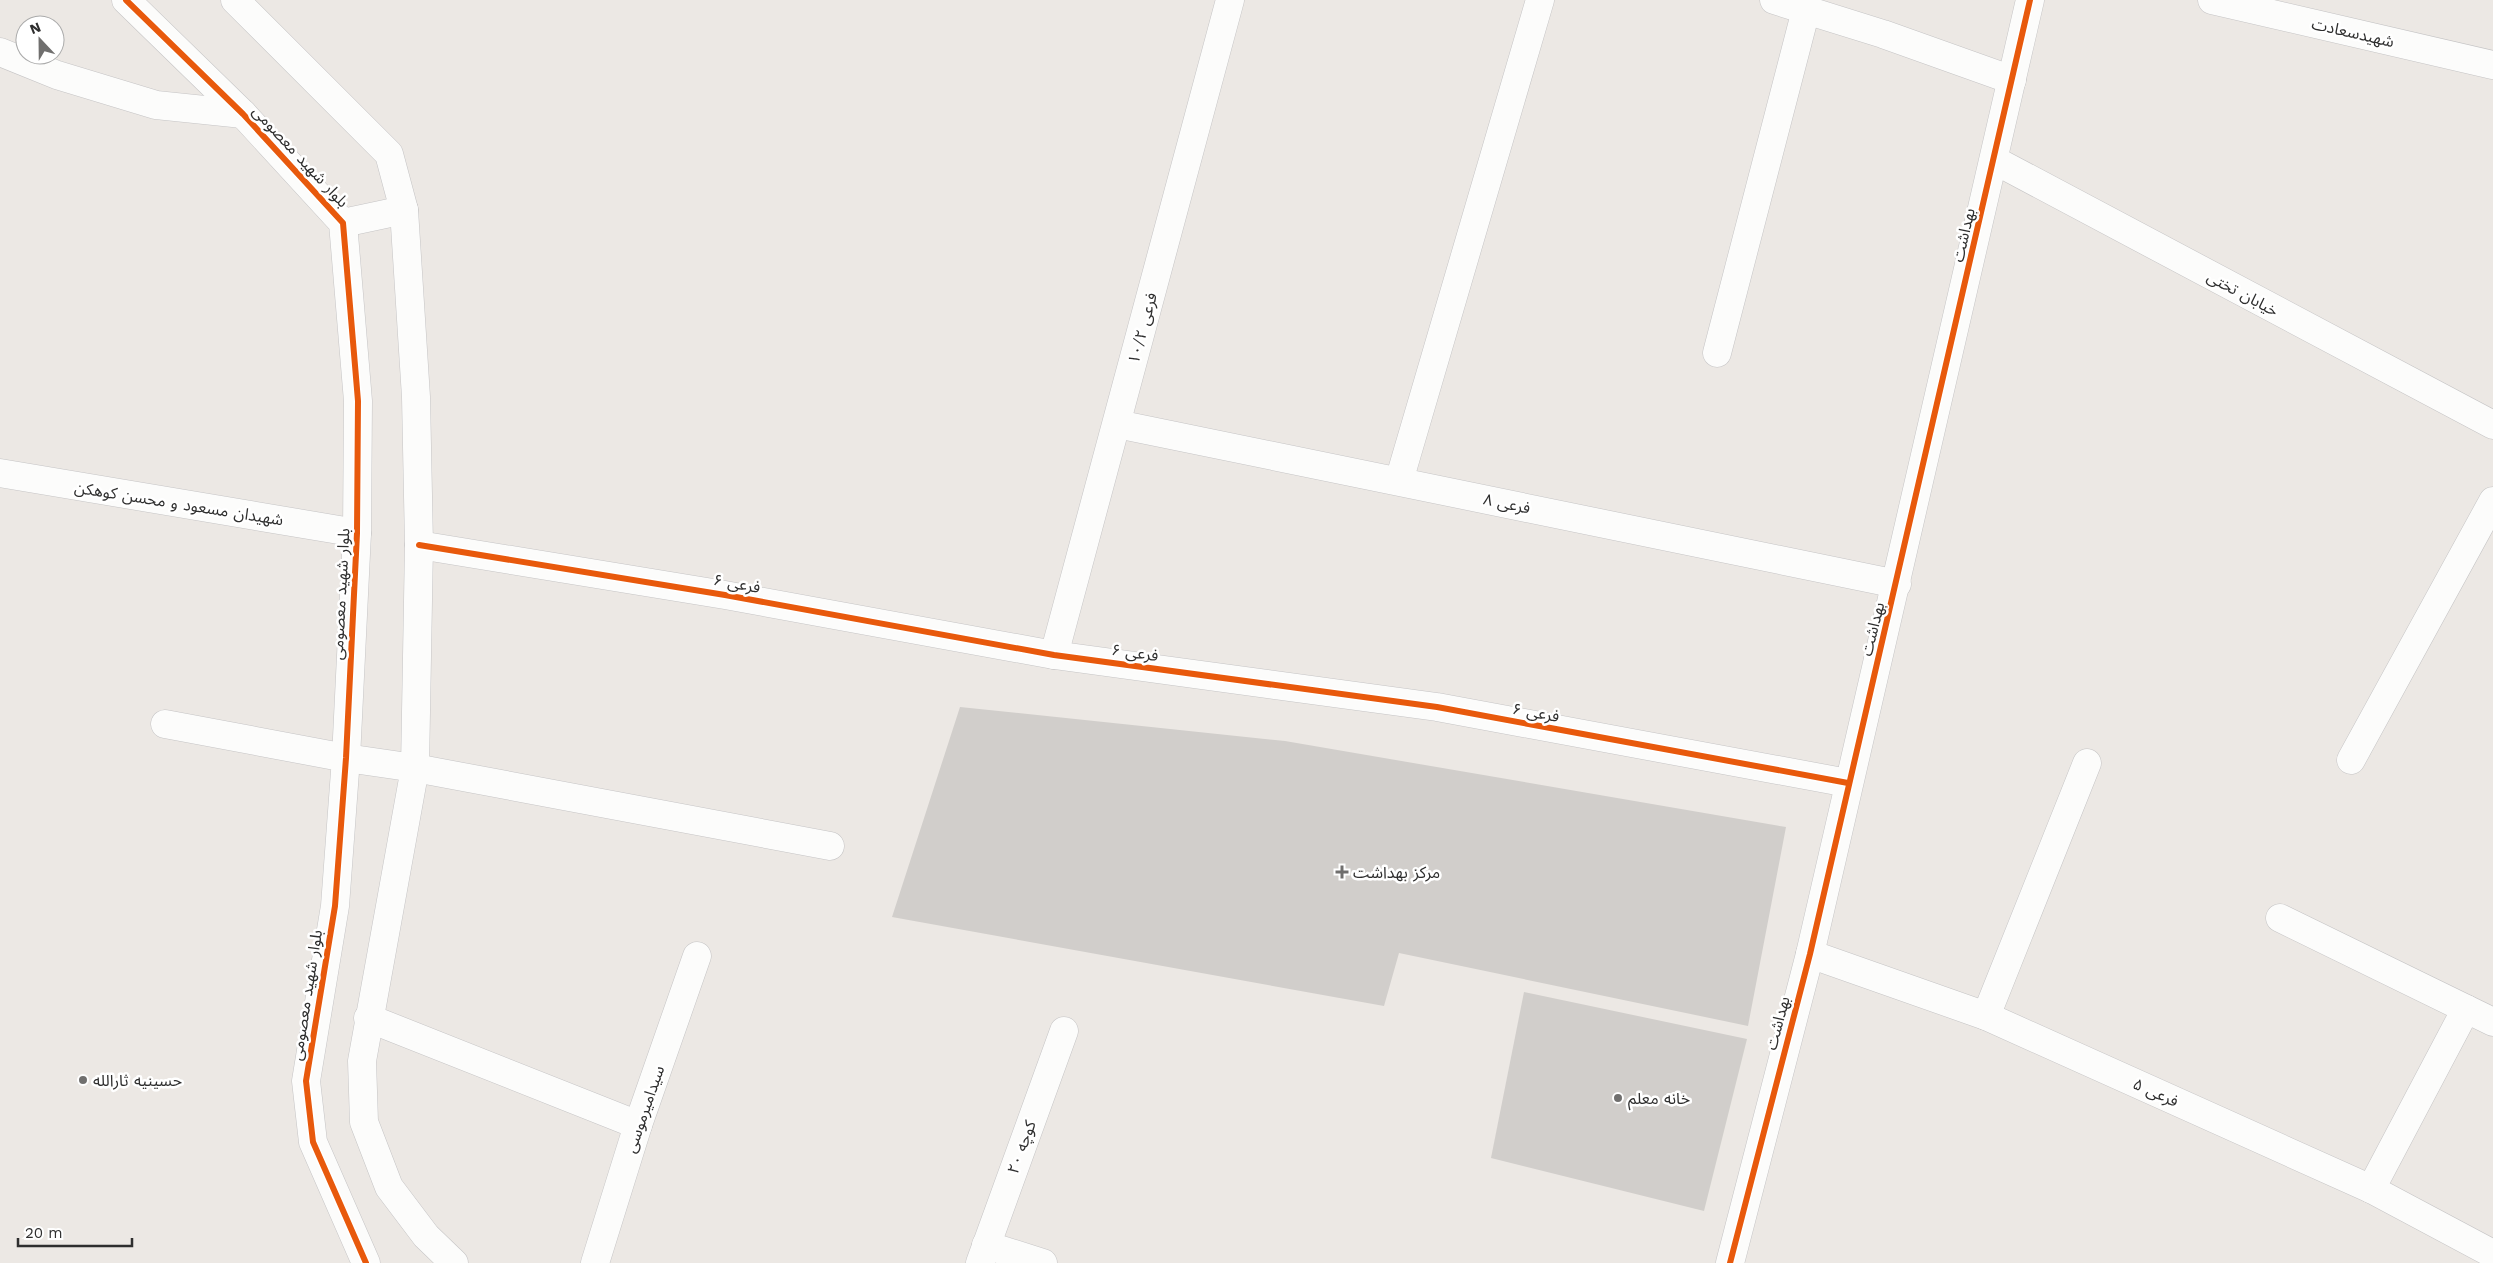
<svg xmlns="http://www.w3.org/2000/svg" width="2493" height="1263" font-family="'Work Sans','Noto Sans Arabic',sans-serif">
  <rect width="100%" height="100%" fill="#ece8e4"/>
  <g fill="#d1cecb">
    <polygon points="960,707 1285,741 1786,827 1748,1026 1399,953 1384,1006 892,917"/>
    <polygon points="1524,992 1747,1039 1704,1211 1491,1158"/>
  </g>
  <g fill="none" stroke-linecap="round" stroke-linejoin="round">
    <g stroke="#c5c4c5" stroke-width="29">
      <g id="minor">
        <polyline points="126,0 243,114 343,223 358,401 357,533 346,758 335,906 306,1081 313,1142 366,1263"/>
        <polyline points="235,0 389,154 404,210 416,397 419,545 415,768 362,1061 364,1122 389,1187 426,1236 454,1263"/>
        <polyline points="1774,0 1883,34 2012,80"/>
        <polyline points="2212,0 2493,65"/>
        <polyline points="0,52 57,75 156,105 243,114"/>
        <polyline points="1994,160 2493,425"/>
        <polyline points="343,223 404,210"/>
        <polyline points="1717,353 1806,10"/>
        <polyline points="1117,424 1897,584"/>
        <polyline points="0,473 357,533"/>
        <polyline points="1399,481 1540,0"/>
        <polyline points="419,545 725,595 1054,655 1437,707 1848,783"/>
        <polyline points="1054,655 1230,0"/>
        <polyline points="165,724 346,758 415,768 830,846"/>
        <polyline points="2351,760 2493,501"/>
        <polyline points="2280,918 2493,1022"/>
        <polyline points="1810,954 1986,1016 2371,1189 2493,1254"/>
        <polyline points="1986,1016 2087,763"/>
        <polyline points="368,1018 638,1125"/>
        <polyline points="2371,1189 2466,1009"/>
        <polyline points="986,1245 1043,1263"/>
        <polyline points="595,1263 638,1125 697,956"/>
        <polyline points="980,1263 1064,1031"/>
        <polyline points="1730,1263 1810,954 2030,0"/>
      </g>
    </g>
    <use href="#minor" stroke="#fcfcfb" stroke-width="28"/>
    <g stroke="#fff" stroke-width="9">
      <g id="cycleway">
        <polyline points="126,0 243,114 343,223 358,401 357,533 346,758 335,906 306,1081 313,1142 366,1263"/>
        <polyline points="419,545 725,595 1054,655 1437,707 1848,783"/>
        <polyline points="1730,1263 1810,954 2030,0"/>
      </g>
    </g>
    <use href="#cycleway" stroke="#e8590c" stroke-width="6"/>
  </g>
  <g fill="#706f6e" stroke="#fff" stroke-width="2">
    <path d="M1339.5 864.5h5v5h5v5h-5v5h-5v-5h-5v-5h5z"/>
    <circle cx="83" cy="1080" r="5"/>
    <circle cx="1618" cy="1098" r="5"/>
  </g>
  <g text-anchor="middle" stroke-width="5" stroke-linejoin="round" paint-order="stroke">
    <g font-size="16" fill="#2e2e2e" stroke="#fff">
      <text transform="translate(2353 32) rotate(13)" y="6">شهیدسعادت</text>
      <text transform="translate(301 156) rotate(47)" y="6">بلوار شهید معصومی</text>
      <text transform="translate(1963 235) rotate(-77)" y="6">بهداشت</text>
      <text transform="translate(2243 293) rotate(28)" y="6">خیابان تختی</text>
      <text transform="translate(1142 328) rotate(-75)" y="6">فرعی ۱۰/۲</text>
      <text transform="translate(179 503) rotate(9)" y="6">شهیدان مسعود و محسن کوهکن</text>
      <text transform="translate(1507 503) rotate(12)" y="6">فرعی ۸</text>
      <text transform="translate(737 583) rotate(10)" y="6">فرعی ۶</text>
      <text transform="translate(340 594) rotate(-87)" y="6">بلوار شهید معصومی</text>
      <text transform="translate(1872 629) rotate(-76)" y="6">بهداشت</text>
      <text transform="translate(1135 652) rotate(8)" y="6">فرعی ۶</text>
      <text transform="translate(1536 712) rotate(10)" y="6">فرعی ۶</text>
      <text transform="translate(306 995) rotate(-81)" y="6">بلوار شهید معصومی</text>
      <text transform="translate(1777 1023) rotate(-75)" y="6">بهداشت</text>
      <text transform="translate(2156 1092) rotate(24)" y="6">فرعی ۵</text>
      <text transform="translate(644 1109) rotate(-71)" y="6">سیدامیرموسی</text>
      <text transform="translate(1021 1147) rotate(-70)" y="6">کوچه ۲۰</text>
    </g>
    <g font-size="16" fill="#2e2e2e" stroke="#fff" text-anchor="start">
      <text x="1353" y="878">مرکز بهداشت</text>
      <text x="93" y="1086">حسینیه ثارالله</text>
      <text x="1628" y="1104">خانه معلم</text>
    </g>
  </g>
  <g transform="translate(40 40) rotate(338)"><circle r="24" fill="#ffffff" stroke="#ababab"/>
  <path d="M0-4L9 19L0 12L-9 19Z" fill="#706f6e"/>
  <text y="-8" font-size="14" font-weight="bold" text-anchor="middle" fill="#2e2e2e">N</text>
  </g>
  <path d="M18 1238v8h114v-8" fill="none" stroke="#2e2e2e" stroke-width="2.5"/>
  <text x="25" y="1238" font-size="15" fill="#2e2e2e" stroke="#ffffff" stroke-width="4" paint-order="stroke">20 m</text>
</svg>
